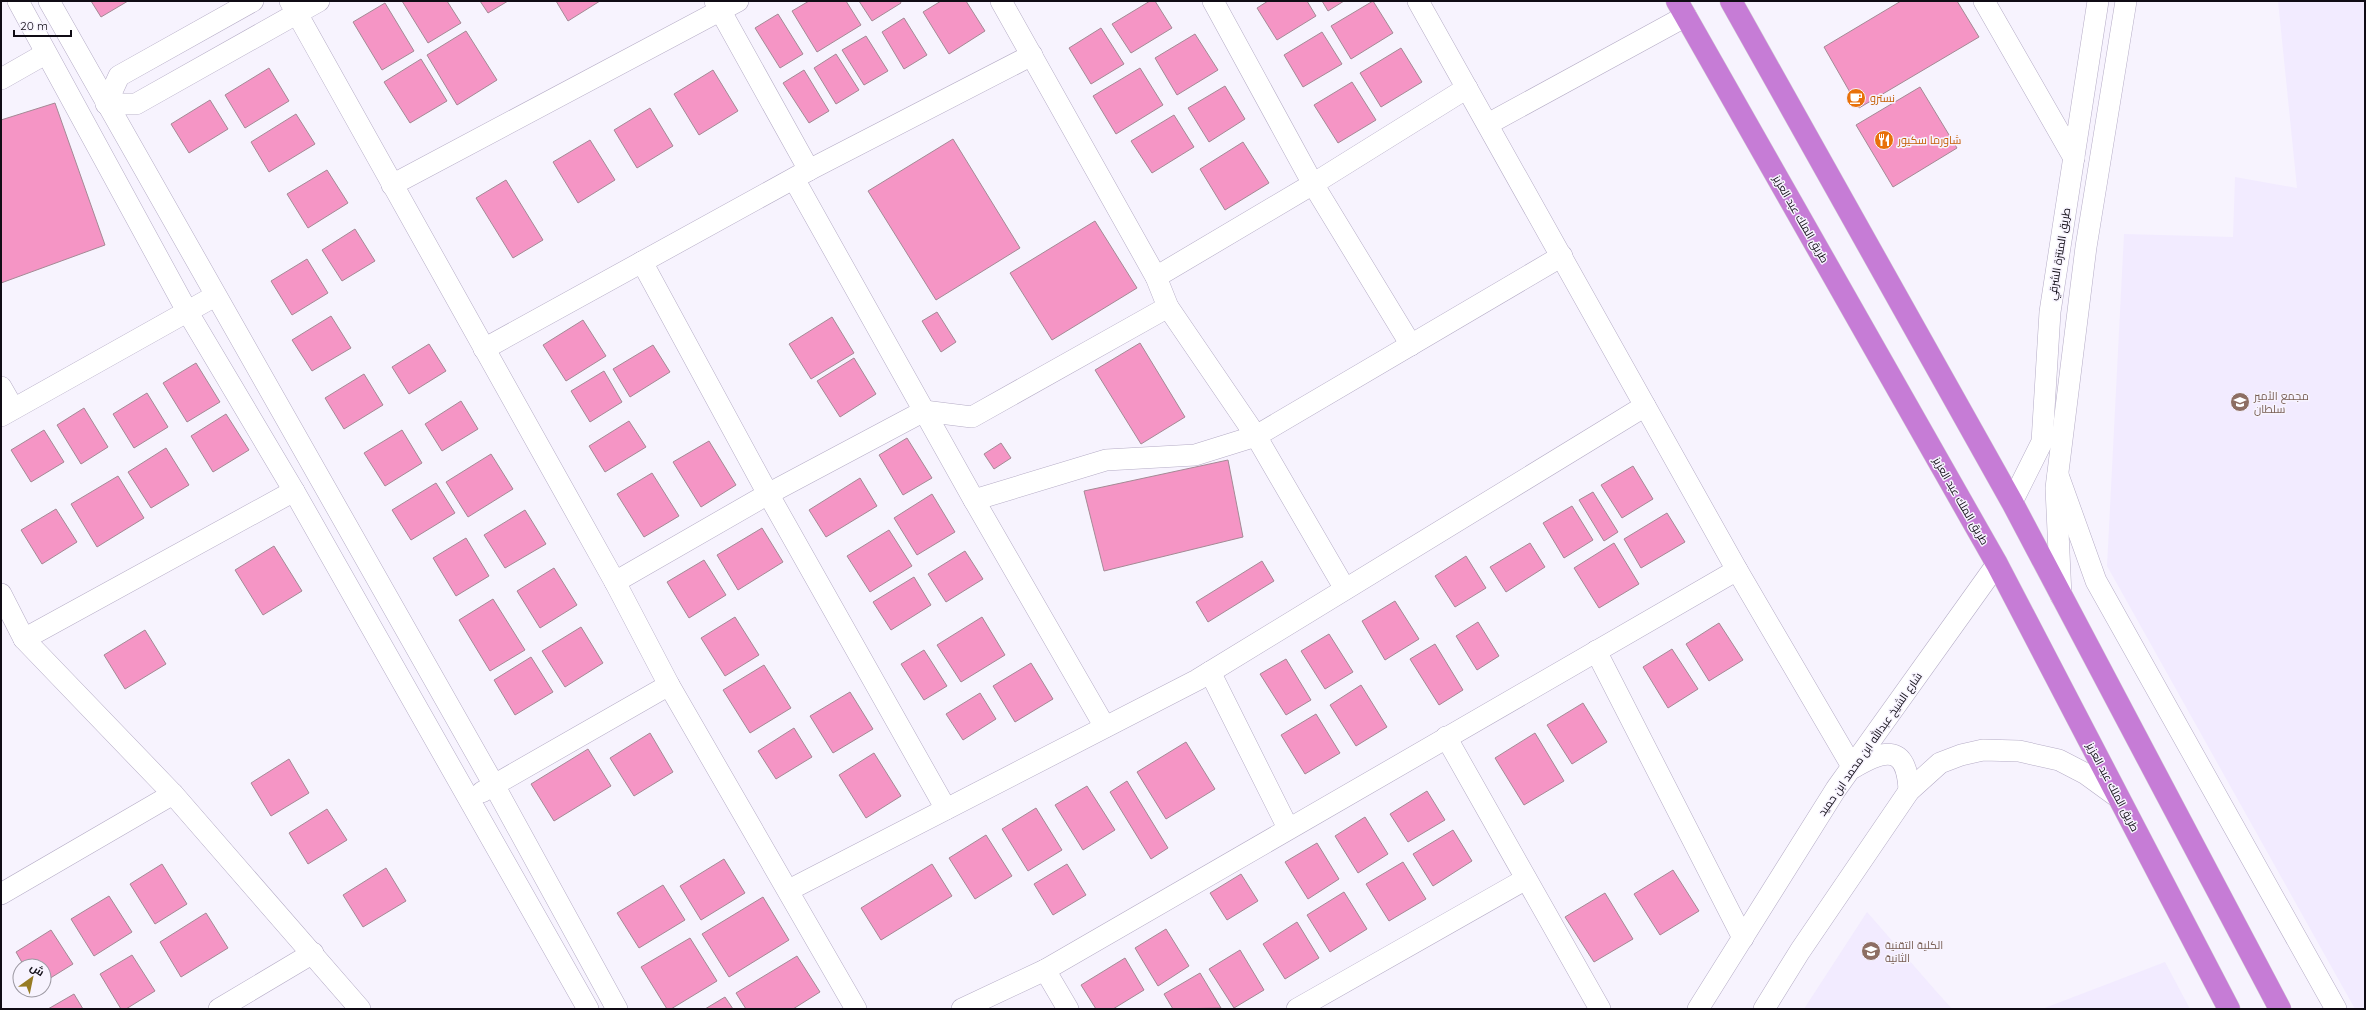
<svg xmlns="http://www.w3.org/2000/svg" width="2366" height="1010" font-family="Quicksand,Cairo,sans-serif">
  <rect width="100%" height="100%" fill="#f7f3fe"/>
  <g fill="#f2ebff">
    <polygon points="2278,1 2365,1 2365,1009 2355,1009 2107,566 2124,234 2233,237 2235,177 2297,188"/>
    <polygon points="1867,912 1935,990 1952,1009 1804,1009"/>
    <polygon points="2165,962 2190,1009 2042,1009"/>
  </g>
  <g fill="#f595c5" stroke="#a48995">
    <polygon points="91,1 128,1 101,17"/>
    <polygon points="402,1 447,1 461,23 428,43"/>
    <polygon points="480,1 508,1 488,13"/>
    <polygon points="556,1 600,1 568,21"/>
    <polygon points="809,1 846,1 861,25 817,52 792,11"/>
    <polygon points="859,1 900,1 901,3 872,21"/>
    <polygon points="941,1 966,1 985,31 949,54 923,12"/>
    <polygon points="1150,1 1155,1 1172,28 1131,53 1112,24"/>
    <polygon points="1268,1 1307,1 1316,16 1277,40 1257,8"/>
    <polygon points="1322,1 1344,1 1328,11"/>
    <polygon points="1373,1 1393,33 1351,59 1331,26"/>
    <polygon points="1901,1 1957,1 1979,37 1859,108 1824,47"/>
    <polygon points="385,3 414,51 382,70 353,22"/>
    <polygon points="778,14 803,54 780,68 755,28"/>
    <polygon points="904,18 927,55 904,69 882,32"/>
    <polygon points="1101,28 1124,64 1091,84 1069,48"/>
    <polygon points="466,31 497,80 457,105 427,55"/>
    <polygon points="1322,32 1342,64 1303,87 1284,55"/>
    <polygon points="1195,34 1218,70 1177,95 1155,58"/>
    <polygon points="866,36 888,71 864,85 842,50"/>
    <polygon points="1401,48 1422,82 1381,107 1360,73"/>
    <polygon points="836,54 859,90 836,104 814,68"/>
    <polygon points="421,59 447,101 410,123 384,82"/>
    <polygon points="269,68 289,101 245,128 225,95"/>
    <polygon points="1140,68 1163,105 1116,134 1093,96"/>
    <polygon points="713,70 738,111 699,135 674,94"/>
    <polygon points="804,70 829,111 809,123 783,83"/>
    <polygon points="1352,82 1376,120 1338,143 1314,105"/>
    <polygon points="1225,86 1245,119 1209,142 1188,108"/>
    <polygon points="1920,87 1957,148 1893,187 1856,125"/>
    <polygon points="210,100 228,129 189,153 171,124"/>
    <polygon points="55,103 105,245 1,283 1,120"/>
    <polygon points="650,108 673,146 637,168 614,130"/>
    <polygon points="296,114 315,144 269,172 251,142"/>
    <polygon points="1174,115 1194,147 1152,173 1131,141"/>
    <polygon points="953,139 1020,248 936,300 868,191"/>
    <polygon points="590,140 615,180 578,203 553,162"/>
    <polygon points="1243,142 1269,183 1225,210 1200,169"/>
    <polygon points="327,170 348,203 308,228 287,194"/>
    <polygon points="506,180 543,240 513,258 476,198"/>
    <polygon points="1095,221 1137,288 1052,340 1010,273"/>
    <polygon points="355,229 375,261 342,281 322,250"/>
    <polygon points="307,259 328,293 292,315 271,281"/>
    <polygon points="937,312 956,342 941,352 922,321"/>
    <polygon points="331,316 351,348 312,371 292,340"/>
    <polygon points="832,317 854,353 811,379 789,344"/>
    <polygon points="583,320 606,356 566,381 543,345"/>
    <polygon points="1140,343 1185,417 1141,444 1095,370"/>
    <polygon points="429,344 446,371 409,394 392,367"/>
    <polygon points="653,345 670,372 630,397 613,369"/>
    <polygon points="854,358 876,394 840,417 817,381"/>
    <polygon points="196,363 220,402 187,422 163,383"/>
    <polygon points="604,371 622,402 590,422 571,391"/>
    <polygon points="364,374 383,405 344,429 325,398"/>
    <polygon points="147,393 168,427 134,448 113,414"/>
    <polygon points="461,401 478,429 442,451 425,424"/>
    <polygon points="84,408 108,447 81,464 57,425"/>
    <polygon points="226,414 249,450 213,472 191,436"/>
    <polygon points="629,421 646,447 605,472 589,446"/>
    <polygon points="44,430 64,462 31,482 11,450"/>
    <polygon points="402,430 422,463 385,486 364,453"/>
    <polygon points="907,438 932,478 903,495 879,455"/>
    <polygon points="709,441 736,485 701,507 673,462"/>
    <polygon points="1001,443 1011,458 994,469 984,454"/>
    <polygon points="166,448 189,485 151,508 128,472"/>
    <polygon points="491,454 513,489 468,517 446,482"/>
    <polygon points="1228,460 1243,537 1104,571 1084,491"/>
    <polygon points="1633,466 1653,499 1622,518 1601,485"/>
    <polygon points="652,473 679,516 644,537 617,494"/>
    <polygon points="118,476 144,518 97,547 71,504"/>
    <polygon points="860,478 877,506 826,537 809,510"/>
    <polygon points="436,483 455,513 411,540 392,510"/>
    <polygon points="1593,492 1618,532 1604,541 1579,500"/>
    <polygon points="932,494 955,532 917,555 894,518"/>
    <polygon points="1572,506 1593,540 1564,558 1543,523"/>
    <polygon points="56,509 77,542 42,564 21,530"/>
    <polygon points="525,510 546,544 505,568 484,535"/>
    <polygon points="1667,513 1685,542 1641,568 1624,539"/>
    <polygon points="762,528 783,562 738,590 717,555"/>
    <polygon points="889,530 912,566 870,592 847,556"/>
    <polygon points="466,538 489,576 456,596 433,558"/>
    <polygon points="1530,543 1545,567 1506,592 1490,567"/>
    <polygon points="1614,543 1639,584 1599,608 1574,568"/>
    <polygon points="274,546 302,591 263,615 235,570"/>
    <polygon points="965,551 983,579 946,602 928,574"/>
    <polygon points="1466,556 1486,588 1455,607 1435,576"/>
    <polygon points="704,560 726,595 689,618 667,582"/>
    <polygon points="1262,561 1274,581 1208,622 1196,602"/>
    <polygon points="554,568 577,605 540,628 517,591"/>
    <polygon points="914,577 931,605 891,630 873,602"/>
    <polygon points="493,599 525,650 490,671 459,620"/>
    <polygon points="1395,601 1419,639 1385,660 1362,621"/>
    <polygon points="735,617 759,655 725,676 701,638"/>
    <polygon points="982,617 1005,655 961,682 937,645"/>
    <polygon points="1478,622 1499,656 1477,670 1456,636"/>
    <polygon points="1719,623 1743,660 1709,681 1686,644"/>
    <polygon points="581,627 603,663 565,687 542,651"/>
    <polygon points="145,630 166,664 125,689 104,655"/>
    <polygon points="1329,634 1353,672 1325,689 1301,651"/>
    <polygon points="1435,644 1463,690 1439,705 1410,659"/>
    <polygon points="1672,649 1698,689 1668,708 1643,667"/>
    <polygon points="924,650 947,686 924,700 901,664"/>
    <polygon points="531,657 553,692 515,715 494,680"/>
    <polygon points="1286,659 1311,700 1286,715 1260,674"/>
    <polygon points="1031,663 1053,699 1015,722 993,686"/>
    <polygon points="764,665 791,708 750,733 723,690"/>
    <polygon points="1361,685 1387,727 1356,746 1330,705"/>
    <polygon points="850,692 873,729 833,753 810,716"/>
    <polygon points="980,693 996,719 963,740 946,714"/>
    <polygon points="1583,703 1607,742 1572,764 1547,725"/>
    <polygon points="1316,714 1340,753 1305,774 1281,735"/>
    <polygon points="794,728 812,757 776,779 758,751"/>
    <polygon points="650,733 673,772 634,796 610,758"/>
    <polygon points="1535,733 1564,781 1524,805 1495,758"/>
    <polygon points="1186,742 1215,789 1166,819 1137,772"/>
    <polygon points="588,749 611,786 554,821 531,784"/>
    <polygon points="874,753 901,796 866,818 839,775"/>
    <polygon points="289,759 309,793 271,816 251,783"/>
    <polygon points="1127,781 1168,848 1151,859 1110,792"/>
    <polygon points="1087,786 1115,830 1083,850 1055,805"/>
    <polygon points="1427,791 1445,820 1408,842 1390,814"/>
    <polygon points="1036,808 1062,850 1028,871 1002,829"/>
    <polygon points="327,809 347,840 308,864 289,833"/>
    <polygon points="1365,817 1388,854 1358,873 1335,836"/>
    <polygon points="1453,830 1472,861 1433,886 1413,854"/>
    <polygon points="986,835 1012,876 975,899 949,858"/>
    <polygon points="1317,843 1339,879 1308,899 1285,862"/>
    <polygon points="724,859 745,893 701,920 680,886"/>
    <polygon points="1403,862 1426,899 1389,921 1366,884"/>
    <polygon points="162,864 187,904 155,924 130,884"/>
    <polygon points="932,864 952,896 881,940 861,908"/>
    <polygon points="1067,864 1086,895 1053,915 1034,884"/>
    <polygon points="386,868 406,901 363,927 343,895"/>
    <polygon points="1673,870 1699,911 1660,935 1634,894"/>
    <polygon points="1241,874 1258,901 1227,920 1210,893"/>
    <polygon points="663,885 685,920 639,948 617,913"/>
    <polygon points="1344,892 1367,929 1330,952 1307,915"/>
    <polygon points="1605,893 1633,939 1594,962 1565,917"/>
    <polygon points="109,896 132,932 94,956 71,919"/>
    <polygon points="763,897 789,940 729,977 702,934"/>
    <polygon points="206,913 228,948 181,977 160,942"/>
    <polygon points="1297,922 1319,958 1285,979 1263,944"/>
    <polygon points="1166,929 1189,966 1158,986 1135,948"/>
    <polygon points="51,930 73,964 44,982 44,966 24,966 16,952"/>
    <polygon points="690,938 717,981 671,1009 667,1009 641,967"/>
    <polygon points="1240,950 1264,990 1234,1008 1209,969"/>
    <polygon points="132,955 155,991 126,1009 121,1009 100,974"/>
    <polygon points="797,956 820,992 793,1009 746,1009 736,993"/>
    <polygon points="1125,958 1144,990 1113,1009 1096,1009 1081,985"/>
    <polygon points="1200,973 1221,1008 1173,1009 1164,994"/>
    <polygon points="74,994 83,1009 48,1009"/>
    <polygon points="725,997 733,1009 705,1009"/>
  </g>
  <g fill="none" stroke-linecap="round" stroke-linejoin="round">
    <g stroke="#b5acc6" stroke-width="22">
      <g id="minor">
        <polyline points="18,1 187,311 294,491 588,1009"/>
        <polyline points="49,1 494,785 617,1009"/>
        <polyline points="253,1 119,76 106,104 136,104 319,1"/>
        <polyline points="290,1 615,582 669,685 856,1009"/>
        <polyline points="715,1 809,170"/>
        <polyline points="1001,1 1156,277 1168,307 1256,436 1345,589"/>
        <polyline points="1213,1 1313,184 1411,345"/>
        <path d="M1418,1L1737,570L1853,768C1885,749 1907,744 1909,791"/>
        <polyline points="1984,1 2074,158"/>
        <polyline points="1,79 45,54"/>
        <polyline points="1488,124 1686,16"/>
        <polyline points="794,179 974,500 1105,727"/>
        <polyline points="392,185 738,1"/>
        <polyline points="642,262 762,483 946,809"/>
        <polyline points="1156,277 1313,184 1467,88"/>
        <polyline points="484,349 809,170 1032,55"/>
        <polyline points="1,387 13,408"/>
        <polyline points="1,416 215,296"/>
        <polyline points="2058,475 2096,581 2336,1009"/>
        <polyline points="974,500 1106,460 1195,455 1256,436 1562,256"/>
        <polyline points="2012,502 2042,442 2050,312 2098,1"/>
        <polyline points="615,582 768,494 924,411 972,417 1168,307"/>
        <polyline points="1,594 24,639 173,794 360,1009"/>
        <polyline points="2061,596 2056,488 2086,247 2126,1"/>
        <polyline points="24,639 294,491"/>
        <polyline points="1596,651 1743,938"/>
        <polyline points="1210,672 1288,828"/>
        <polyline points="1446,737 1600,1009"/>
        <polyline points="482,792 669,685"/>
        <polyline points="789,890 1197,680 1645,406"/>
        <polyline points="1,894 173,794"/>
        <polyline points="1045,970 1068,1009"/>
        <polyline points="219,1009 313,953"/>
        <polyline points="962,1009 1045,970 1737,570"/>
        <polyline points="1297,1009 1526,879"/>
        <polyline points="1698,1009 1836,789 1997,564"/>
        <polyline points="1764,1009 1800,951 1909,791 1940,763 1961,755 1983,750 2019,751 2059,760 2086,774 2119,798"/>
      </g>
    </g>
    <g stroke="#d4d3d5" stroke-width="23">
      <g id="highway">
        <polyline points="1677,1 1997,564 2229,1009"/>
        <polyline points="1731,1 2012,502 2280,1009"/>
      </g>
    </g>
    <use href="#minor" stroke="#fff" stroke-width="21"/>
    <use href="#highway" stroke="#c67cd6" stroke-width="22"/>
  </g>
  <defs>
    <g id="cafe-disc" transform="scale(1)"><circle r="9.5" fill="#e8710a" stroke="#f7f3fe"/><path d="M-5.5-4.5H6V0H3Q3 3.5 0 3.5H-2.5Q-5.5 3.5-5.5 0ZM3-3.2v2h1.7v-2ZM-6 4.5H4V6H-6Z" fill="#fff"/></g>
    <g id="restaurant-disc" transform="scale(1)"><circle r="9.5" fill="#e8710a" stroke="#f7f3fe"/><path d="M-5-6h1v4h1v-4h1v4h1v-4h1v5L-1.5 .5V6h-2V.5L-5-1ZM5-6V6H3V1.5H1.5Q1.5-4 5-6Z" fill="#fff"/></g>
    <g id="school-disc" transform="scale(1)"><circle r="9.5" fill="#8d6e63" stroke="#f7f3fe"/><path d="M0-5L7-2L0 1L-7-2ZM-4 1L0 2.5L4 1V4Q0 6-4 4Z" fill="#fff"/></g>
    <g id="university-disc" transform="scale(1)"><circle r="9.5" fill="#8d6e63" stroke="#f7f3fe"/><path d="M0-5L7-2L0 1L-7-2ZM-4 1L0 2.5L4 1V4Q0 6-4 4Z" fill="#fff"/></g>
  </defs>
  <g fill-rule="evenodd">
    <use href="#cafe-disc" x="1856" y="98"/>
    <use href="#restaurant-disc" x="1884" y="140"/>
    <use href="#school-disc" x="2240" y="402"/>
    <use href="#university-disc" x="1871" y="951"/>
  </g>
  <g text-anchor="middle" stroke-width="3" stroke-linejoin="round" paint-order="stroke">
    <g font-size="11" fill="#c56008" stroke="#f7f3fe" text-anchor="start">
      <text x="1870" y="102">نسترو</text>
      <text x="1898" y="144">شاورما سكيور</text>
    </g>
    <g font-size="11" fill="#100c15" stroke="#f7f3fe">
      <text transform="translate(1801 219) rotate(60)" y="4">طريق الملك عبد العزيز</text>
      <text transform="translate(2059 254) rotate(-81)" y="4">طريق المنتزة الشرقي</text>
      <text transform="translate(1961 501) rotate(60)" y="4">طريق الملك عبد العزيز</text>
      <text transform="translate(1870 744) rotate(-55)" y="4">شارع الشيخ عبدالله ابن محمد ابن حميد</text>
      <text transform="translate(2113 787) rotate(62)" y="4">طريق الملك عبد العزيز</text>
    </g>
    <g font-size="11" fill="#785e54" stroke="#f7f3fe" text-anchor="start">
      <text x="2254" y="400">مجمع الأمير<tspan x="2254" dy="13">سلطان</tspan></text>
      <text x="1885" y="949">الكلية التقنية<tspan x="1885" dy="13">الثانية</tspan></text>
    </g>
  </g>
  <rect width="2366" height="1010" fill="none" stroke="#100c15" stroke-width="4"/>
  <g transform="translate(32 978) rotate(33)"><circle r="19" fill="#f7f3fe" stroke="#9b97a1"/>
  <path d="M0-3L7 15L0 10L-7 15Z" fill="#977b23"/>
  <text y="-6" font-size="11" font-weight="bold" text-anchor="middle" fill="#100c15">ش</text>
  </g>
  <path d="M14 30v6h57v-6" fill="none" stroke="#100c15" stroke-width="2"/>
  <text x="20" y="30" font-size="12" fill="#100c15" stroke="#f7f3fe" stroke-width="3" paint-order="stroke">20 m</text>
</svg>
